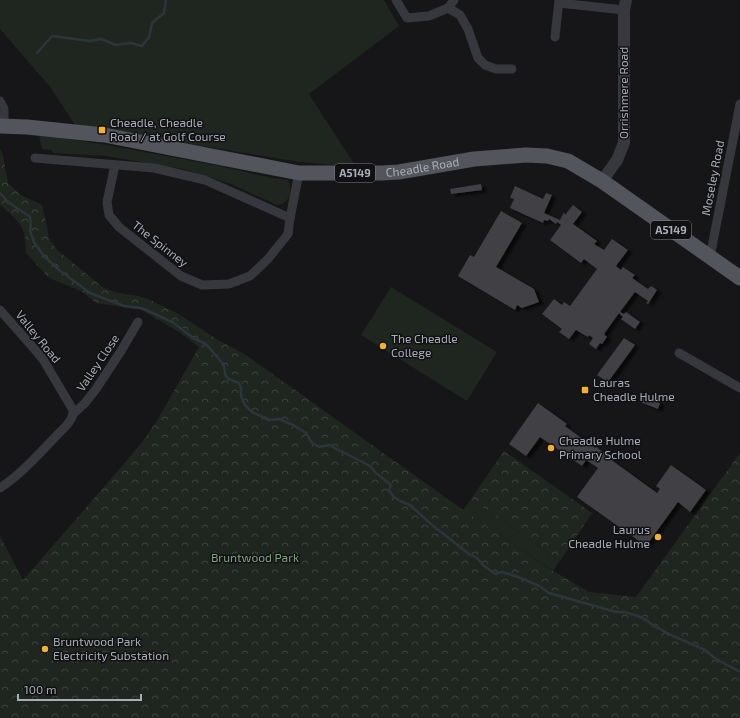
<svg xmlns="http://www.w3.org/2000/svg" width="740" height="718" font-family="'Exo 2',sans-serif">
  <defs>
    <pattern id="forest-crowns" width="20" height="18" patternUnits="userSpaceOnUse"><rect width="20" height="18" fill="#1e261f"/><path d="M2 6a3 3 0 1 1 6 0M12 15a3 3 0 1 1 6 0" fill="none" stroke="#3c433d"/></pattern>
    <filter id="shadow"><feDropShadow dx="4.5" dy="2.5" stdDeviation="1" flood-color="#0009"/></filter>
  </defs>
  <rect width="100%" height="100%" fill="#161618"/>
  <g fill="#1e261f">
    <polygon points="0,0 384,0 399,26 309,94 356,167 300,162 75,125 51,88 0,29"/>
    <path d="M39,135L57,137L107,145L220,166L272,178L288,180C293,190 290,204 277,205L231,184L207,176L182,169L106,156L53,153L51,150L42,149Z"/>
    <polygon points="391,287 497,352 467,401 361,335"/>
    <polygon points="471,499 560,561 553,571 463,510"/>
  </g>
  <g fill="url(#forest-crowns)">
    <path d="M0,149L3,155L8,183L21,195L42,205L47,227L49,238L57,250L104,288L118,293L138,296L148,299L177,313L218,340L246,355L452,502L548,568L589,592L636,597L740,453V718H0V536L23,580L123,465L143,441L158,419L199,347L179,332L142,310L96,303L81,291L49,278L26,253C26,226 20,222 0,205Z"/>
    <polygon points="504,451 592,513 560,561 471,499"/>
  </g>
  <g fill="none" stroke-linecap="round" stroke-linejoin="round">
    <g stroke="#2c353c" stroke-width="2.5">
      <polyline points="37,53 52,36 90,41 101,39 116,45 130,43 142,46 149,37 152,23 164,13 166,0"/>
      <polyline points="0,193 8,202 29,216 31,222 30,231 34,242 44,256 59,270 90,293 124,306 141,308 155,314 174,323 193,338 206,344 224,365 225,374 228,379 239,383 241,388 241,396 245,405 252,412 269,420 279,419 293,425 306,433 312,443 319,447 329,445 370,466 376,473 391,485 389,490 393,496 400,501 410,505 432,525 469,554 477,558 483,565 495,574 502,572 518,577 539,586 549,593 574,600 616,612 625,612 638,616 646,620 654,626 673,636 705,650 716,659 740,672"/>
    </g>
  </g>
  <g fill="#404145" filter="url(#shadow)">
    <polygon points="481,184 482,190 451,194 450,189"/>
    <polygon points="515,186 543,199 546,193 552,195 544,213 560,220 564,212 565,215 573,205 582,212 573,224 597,241 594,244 604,250 612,239 628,250 616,266 621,270 623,267 635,275 632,278 648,289 651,286 657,290 648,304 646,303 648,301 635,292 620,312 624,314 626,312 640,322 635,329 621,319 623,317 619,313 604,334 607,337 602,344 600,343 596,349 589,344 593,338 589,335 588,337 576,330 569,339 559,332 562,329 542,314 554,299 562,305 564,302 570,306 597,269 584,259 581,263 550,240 561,225 557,222 556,224 549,219 548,221 544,220 543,223 510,208 514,199 510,198"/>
    <polygon points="501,211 522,223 496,267 534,289 539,302 522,308 517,305 515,310 458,276 470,255 474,257"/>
    <polygon points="624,338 635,345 608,382 597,375"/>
    <polygon points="643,396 660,403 658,409 640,402"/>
    <polygon points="538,403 567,424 565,426 595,448 596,447 607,455 606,456 657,493 660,489 656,486 671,465 706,490 690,512 678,502 646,546 577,497 598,468 586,460 582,466 540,437 526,456 509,444"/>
  </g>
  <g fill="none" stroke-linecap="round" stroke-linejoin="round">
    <g stroke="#37383d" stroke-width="9">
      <polyline points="396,0 407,18 429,16 448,8 454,0"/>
      <polyline points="559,3 624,10"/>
      <polyline points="448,8 460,15 468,29 478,58 485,65 496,69 512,69"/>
      <polyline points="555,37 559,0"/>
      <polyline points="0,101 4,109 4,126"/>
      <polyline points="35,158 154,168 205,180 290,218"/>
      <polyline points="115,165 107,202 109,215 119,227 181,276 202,285 229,284 250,276 268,259 288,234 290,218 299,173"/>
      <polyline points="710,257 740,104"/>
      <path d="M0,310L37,352L44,361L73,410C73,413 73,416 71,419C68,425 62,430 57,435C40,453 20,475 0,488"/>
      <polyline points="679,353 740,388"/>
      <polyline points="73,414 85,403 96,389 121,351 138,322"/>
    </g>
    <polyline stroke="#37383d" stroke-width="12" points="602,181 617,160 624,143 624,10 626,0"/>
    <path stroke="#53555c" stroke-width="15" id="s1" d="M0,126L27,127L104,135L299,173H382L399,172L474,159L526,155L547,156L568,161L602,181L740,278"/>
  </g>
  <g fill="#f2b134" stroke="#111113" stroke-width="1.5">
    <rect x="98" y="126" width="8" height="8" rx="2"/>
    <circle cx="383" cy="346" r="4"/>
    <rect x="581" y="386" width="8" height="8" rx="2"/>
    <circle cx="551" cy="448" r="4"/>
    <circle cx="658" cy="537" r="4"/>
    <circle cx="45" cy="649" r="4"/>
  </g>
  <g text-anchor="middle" stroke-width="3" stroke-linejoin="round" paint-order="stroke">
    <g fill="#111113" stroke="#7b7e86" stroke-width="1">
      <rect x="335" y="164" width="40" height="18" rx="3"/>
      <rect x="651" y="221" width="40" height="18" rx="3"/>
    </g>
    <g font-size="11" font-weight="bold" fill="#a8adb8">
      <text x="355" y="177">A5149</text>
      <text x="671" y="234">A5149</text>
    </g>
    <g font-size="12" fill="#a8adb8" stroke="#111113">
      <text transform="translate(624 93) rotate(-90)" y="4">Orrishmere Road</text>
      <text dy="4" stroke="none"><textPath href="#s1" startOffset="427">Cheadle Road</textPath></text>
      <text transform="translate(713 178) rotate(-79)" y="4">Moseley Road</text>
      <text transform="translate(160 244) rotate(38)" y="4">The Spinney</text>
      <text transform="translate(38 337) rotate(51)" y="4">Valley Road</text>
      <text transform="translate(98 363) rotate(-56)" y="4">Valley Close</text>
    </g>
    <g font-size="12" fill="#a8adb8" stroke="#111113" text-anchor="start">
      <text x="110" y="127">Cheadle, Cheadle<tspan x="110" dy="14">Road / at Golf Course</tspan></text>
      <text x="391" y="343">The Cheadle<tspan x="391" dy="14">College</tspan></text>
      <text x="593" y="387">Lauras<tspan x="593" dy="14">Cheadle Hulme</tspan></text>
      <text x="559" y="445">Cheadle Hulme<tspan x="559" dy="14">Primary School</tspan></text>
      <text x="650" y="534" text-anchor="end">Laurus<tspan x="650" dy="14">Cheadle Hulme</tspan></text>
      <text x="53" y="646">Bruntwood Park<tspan x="53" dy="14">Electricity Substation</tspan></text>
    </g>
    <g font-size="12" fill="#7fa381" stroke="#111113">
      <text x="255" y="562">Bruntwood Park</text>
    </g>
  </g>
  <path d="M18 694v6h123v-6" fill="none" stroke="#a8adb8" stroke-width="2"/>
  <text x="24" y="694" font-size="12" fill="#a8adb8" stroke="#111113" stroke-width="3" paint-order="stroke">100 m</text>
</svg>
